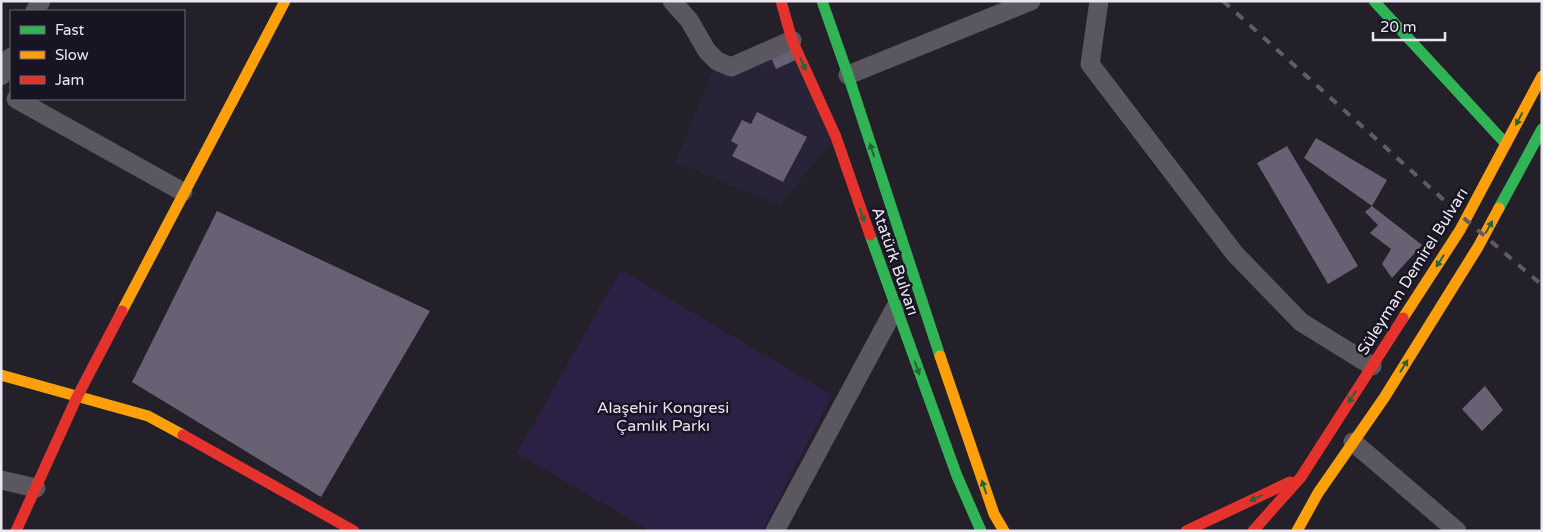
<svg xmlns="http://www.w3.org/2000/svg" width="1543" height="532" font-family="'Varela Round',sans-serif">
  <rect width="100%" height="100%" fill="#23202a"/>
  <polygon fill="#292337" points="792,40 836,137 780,205 675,162 717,61"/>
  <polygon fill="#2d2045" points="621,270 832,395 762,531 650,531 517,453"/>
  <g fill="#676173">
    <polygon points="792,40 800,58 776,69 768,51"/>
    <polygon points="757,112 807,137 783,182 732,156 738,145 731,141 742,120 751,124"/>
    <polygon points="1316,138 1387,180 1372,206 1304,158"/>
    <polygon points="1287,146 1358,266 1328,284 1257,163"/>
    <polygon points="1372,206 1422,245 1392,278 1382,264 1391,249 1370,233 1378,225 1365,212"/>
    <polygon points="217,211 430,311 321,497 132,382"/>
    <polygon points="1485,386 1503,410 1482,431 1462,409"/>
  </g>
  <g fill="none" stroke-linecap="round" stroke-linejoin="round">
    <g stroke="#5a5761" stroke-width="19">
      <polyline points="672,1 689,20 707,51 717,61 731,67 792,40"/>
      <polyline points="1099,1 1090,64 1235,254 1301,322 1372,366"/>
      <polyline points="35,11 41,1"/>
      <polyline points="848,75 1031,1"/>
      <polyline points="1,76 11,57"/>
      <polyline points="16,99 183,192"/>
      <polyline points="1353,442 1457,531"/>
      <polyline points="1,480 36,488"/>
      <polyline points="775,531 895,308"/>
    </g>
    <g stroke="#30b455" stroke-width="11">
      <polyline points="822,1 848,75 940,356"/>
      <polyline points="1374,1 1506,144"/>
      <polyline points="1499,208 1542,129"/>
      <polyline points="870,235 957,476 981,531"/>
    </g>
    <g stroke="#ff9f0a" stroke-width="11">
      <polyline points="122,311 285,1"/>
      <polyline points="1403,318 1460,230 1542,76"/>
      <polyline points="940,356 994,514 1004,531"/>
      <polyline points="1,375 148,416 183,435"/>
      <polyline points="1297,531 1318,493 1384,398 1478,247 1499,208"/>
    </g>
    <g stroke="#e5322d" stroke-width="11">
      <polyline points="781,1 792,40 836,137 870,235"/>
      <polyline points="183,435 354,531"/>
      <polyline points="16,531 77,397 122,311"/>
      <polyline points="1186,531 1290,482"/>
      <polyline points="1253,531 1301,477 1403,318"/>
    </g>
    <polyline stroke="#5f5c66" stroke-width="4" stroke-dasharray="9 9" stroke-linecap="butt" points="1223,1 1466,220 1542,285"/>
  </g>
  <defs><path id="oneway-solid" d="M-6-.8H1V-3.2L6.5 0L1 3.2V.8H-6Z" transform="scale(1.25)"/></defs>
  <g fill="#24643c">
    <use href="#oneway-solid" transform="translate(803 64) rotate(66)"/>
    <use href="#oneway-solid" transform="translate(1519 119) rotate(118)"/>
    <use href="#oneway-solid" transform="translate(872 150) rotate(-108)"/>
    <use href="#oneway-solid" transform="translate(862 215) rotate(71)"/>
    <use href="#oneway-solid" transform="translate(1489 227) rotate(-61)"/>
    <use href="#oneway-solid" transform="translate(1440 261) rotate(123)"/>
    <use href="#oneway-solid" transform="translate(1404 366) rotate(-58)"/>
    <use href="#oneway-solid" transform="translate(917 368) rotate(70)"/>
    <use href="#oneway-solid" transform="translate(1352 397) rotate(123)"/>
    <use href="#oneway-solid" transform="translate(984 487) rotate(-109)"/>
    <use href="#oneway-solid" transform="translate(1256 498) rotate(155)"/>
  </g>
  <g text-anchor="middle" stroke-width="5" stroke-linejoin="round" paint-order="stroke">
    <g font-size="16" fill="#e9e6f1" stroke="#191423">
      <text transform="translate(896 261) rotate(71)" y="6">Atatürk Bulvarı</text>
      <text transform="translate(1412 271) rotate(-58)" y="6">Süleyman Demirel Bulvarı</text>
    </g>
    <g font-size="16" fill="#e5e0f3" stroke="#191423">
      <text x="663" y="413">Alaşehir Kongresi<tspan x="663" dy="18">Çamlık Parkı</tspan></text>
    </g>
  </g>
  <rect width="1543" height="532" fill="none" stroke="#e9e6f1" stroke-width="5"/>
  <rect x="10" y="10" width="175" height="90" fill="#191423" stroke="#6c6875"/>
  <rect x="20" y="26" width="25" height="8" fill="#30b455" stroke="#6c6875"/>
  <text x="55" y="35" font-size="15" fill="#e9e6f1">Fast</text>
  <rect x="20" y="51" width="25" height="8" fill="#ff9f0a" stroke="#6c6875"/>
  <text x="55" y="60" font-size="15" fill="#e9e6f1">Slow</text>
  <rect x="20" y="76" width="25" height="8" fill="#e5322d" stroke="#6c6875"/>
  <text x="55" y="85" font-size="15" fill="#e9e6f1">Jam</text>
  <path d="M1373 32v8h72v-8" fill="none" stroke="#e9e6f1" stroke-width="2.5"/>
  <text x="1380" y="32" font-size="15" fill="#e9e6f1" stroke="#191423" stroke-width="4" paint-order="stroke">20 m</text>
</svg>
